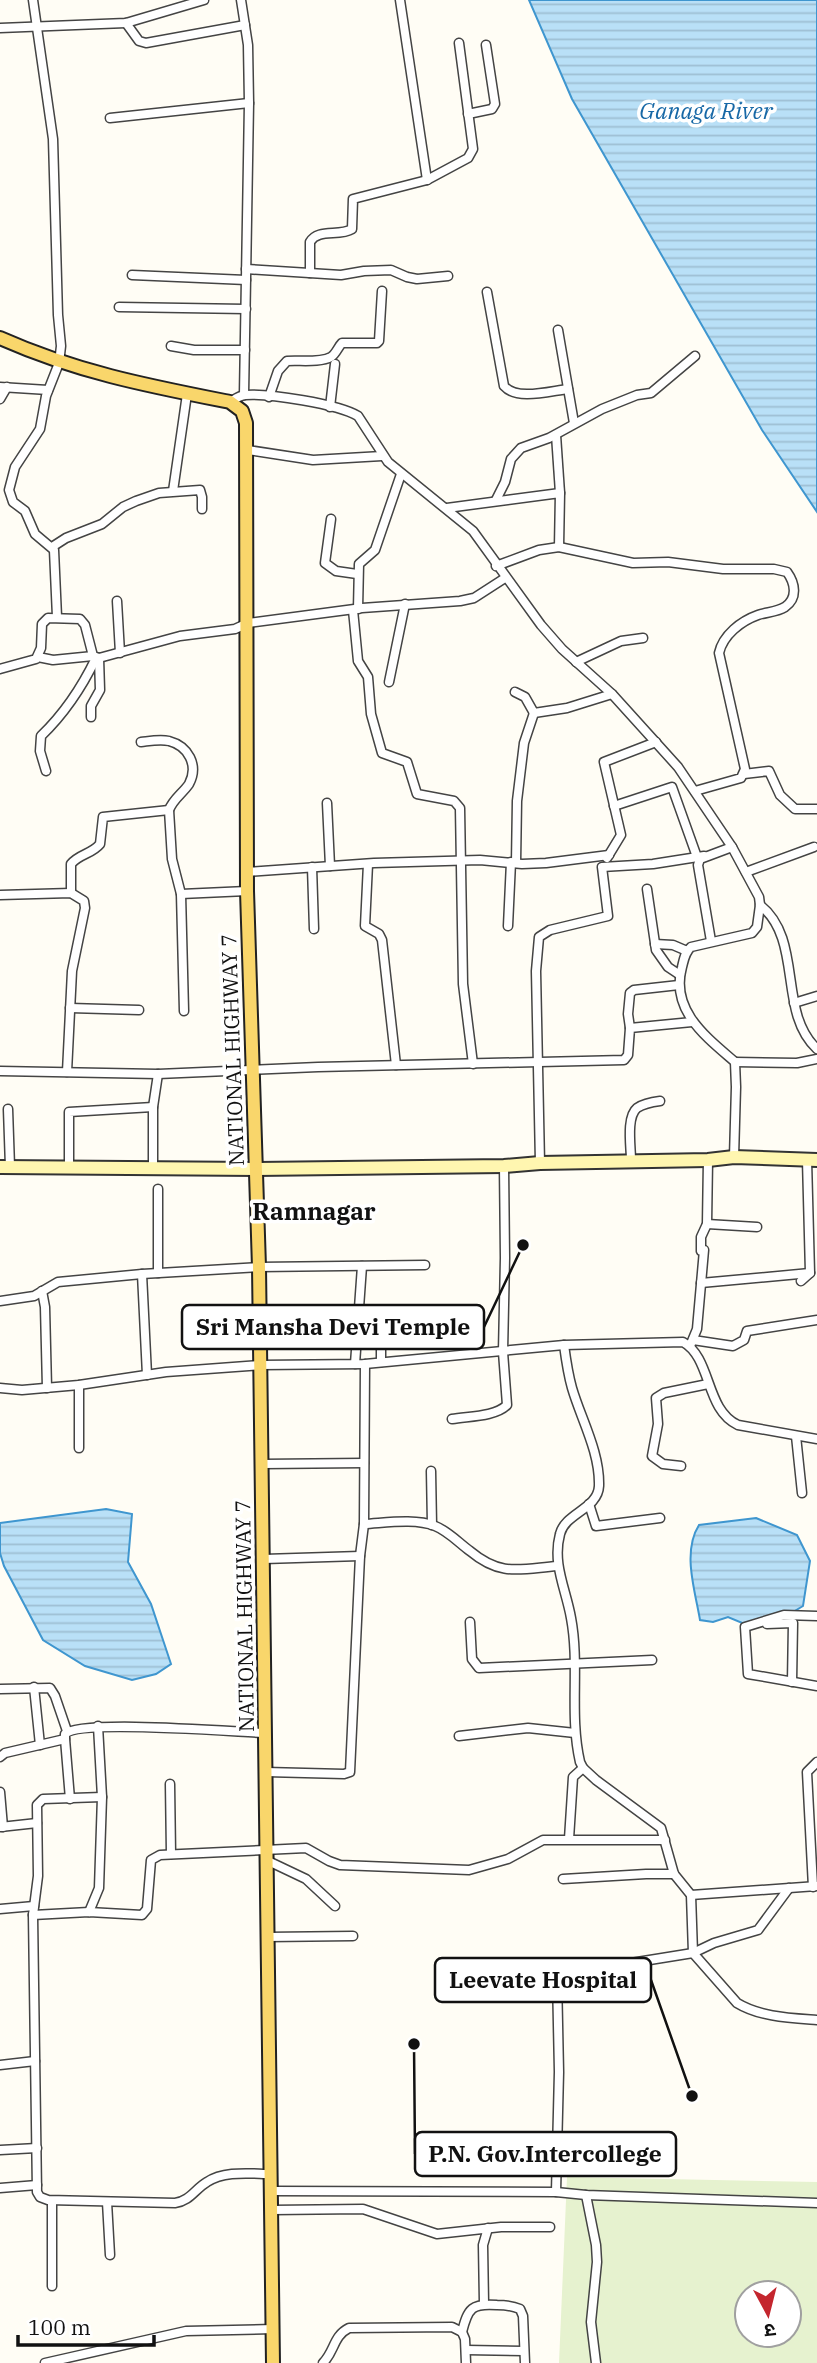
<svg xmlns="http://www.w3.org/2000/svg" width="817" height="2363" font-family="'IBM Plex Serif','Noto Sans Devanagari',serif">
  <defs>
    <pattern id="water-rules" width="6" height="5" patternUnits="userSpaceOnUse" patternTransform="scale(1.75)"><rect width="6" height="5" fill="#b9e0f7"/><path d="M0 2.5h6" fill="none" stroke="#9ebfd3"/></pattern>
  </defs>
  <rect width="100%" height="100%" fill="#fffdf5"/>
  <path fill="#e6f2cf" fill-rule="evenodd" d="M567,2177L817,2182V2363H559ZM747,2293H789V2335H747Z"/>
  <g fill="url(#water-rules)" stroke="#3f96cf" stroke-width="2">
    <polygon points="529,0 817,0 817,512 762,430 572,99"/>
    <polygon points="106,1509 132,1514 128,1562 151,1604 171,1664 156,1674 132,1680 85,1666 43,1640 4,1566 0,1553 0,1523"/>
    <path d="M756,1518L797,1535L810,1561L803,1606L778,1621L747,1625L728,1617L713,1622L700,1620C695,1590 682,1552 699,1525Z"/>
  </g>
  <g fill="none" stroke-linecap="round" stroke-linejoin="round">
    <g stroke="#444" stroke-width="11">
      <g id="street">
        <polyline points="33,0 53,139 58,315 61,346 59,363 46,396 40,429 15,467 9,490 13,502 25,511 35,534 54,550 57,617"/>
        <polyline points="241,0 248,45 249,103 244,395"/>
        <polyline points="400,0 427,180"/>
        <polyline points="126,23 139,41 146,43 245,25"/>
        <polyline points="0,28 126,23 204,0"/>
        <polyline points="468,114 492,109 495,104 486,45"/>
        <polyline points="110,118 249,103"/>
        <polyline points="246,269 341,275 364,271 391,270 407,277 417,279 448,276"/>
        <path d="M310,273V242C318,228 339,237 352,229L353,199L427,180L468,158L473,149L459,43"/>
        <polyline points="132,275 246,280"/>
        <path d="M487,292L504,386C517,401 550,391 568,389"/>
        <polyline points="119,307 246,309"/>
        <polyline points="558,330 574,423"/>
        <polyline points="171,346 194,350 245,350"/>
        <polyline points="0,387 48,390"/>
        <path d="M269,397L278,371L287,361C299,360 320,363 331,357C336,354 338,347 342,343H377L379,341L382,291"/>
        <polyline points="0,399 7,387"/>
        <path d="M230,402C235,399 239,396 245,395C268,393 338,404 358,416L388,462L473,531L541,625L562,649L612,694L678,767L732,847L759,897L760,905L757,927L752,933L691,947C685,952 684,959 682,967C670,1010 706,1037 735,1062L736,1087L734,1157"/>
        <polyline points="330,407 335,364"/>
        <polyline points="556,435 560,493"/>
        <polyline points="248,450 313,460 382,456"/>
        <polyline points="173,491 187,394"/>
        <polyline points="496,500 505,482 511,459 521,448 549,438 602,409 637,395 651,393 695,356"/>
        <polyline points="447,508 560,493 559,547"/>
        <polyline points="331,519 325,563 336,571 357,574"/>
        <polyline points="52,547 66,538 102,524 123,507 136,501 159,493 200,490 202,497 202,509"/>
        <path d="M496,566L539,550L559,547L633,563L668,562L723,569H774L787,572C795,583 798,598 785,607C777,612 767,612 758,615C741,621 723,635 719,653L745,769L741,778L695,791"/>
        <polyline points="117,601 120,653"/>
        <polyline points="358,609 359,564 375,550 401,474"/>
        <polyline points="353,610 358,661 368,677 371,714 382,753 407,762 417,794 454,801 460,808 463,984 473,1064"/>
        <polyline points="38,657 53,660 93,656"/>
        <polyline points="576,662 621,641 643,638"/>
        <polyline points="0,669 36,659 41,648 42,624 48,618 80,619 85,625 93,656 99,658 180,636 235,629 248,623 362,608 460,601 474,598 505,578"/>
        <polyline points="389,682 405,604"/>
        <polyline points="515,692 525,697 534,713 567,708 612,694"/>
        <polyline points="91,717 91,706 100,690 99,658"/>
        <path d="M141,742C150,741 160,739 169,741C188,746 199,765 189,784C183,793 173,799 169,810L172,859L181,894L184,1011"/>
        <path d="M46,771L40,751L41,736C64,714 82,687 96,658"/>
        <polyline points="744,774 769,771 780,795 795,809 817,809"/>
        <polyline points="327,803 330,866"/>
        <polyline points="614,806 672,787 697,857"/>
        <polyline points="607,858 621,835 604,762 656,742"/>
        <polyline points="516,863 517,801 524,743 534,713"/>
        <polyline points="368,864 365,926 379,934 382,940 396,1065"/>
        <polyline points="312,867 314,929"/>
        <polyline points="247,872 374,863 480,860 522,864 546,863 609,855"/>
        <polyline points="746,872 814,847"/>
        <polyline points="647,889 656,950 668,967 680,975"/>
        <path d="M71,893V864C79,854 92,854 100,844L103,817L169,810"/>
        <polyline points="181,894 247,891"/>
        <polyline points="0,895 71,893 84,901 85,908 72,971 67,1072"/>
        <path d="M760,905C804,940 777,1012 817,1049"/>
        <polyline points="508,926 511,862"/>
        <polyline points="711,941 698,865 700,859 732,847"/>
        <polyline points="655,944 673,945 687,951"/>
        <polyline points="794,1003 817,996"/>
        <polyline points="70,1008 139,1010"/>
        <polyline points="630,1028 628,1014 630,993 634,990 679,985"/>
        <polyline points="735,1062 797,1063 817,1059"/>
        <polyline points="0,1071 158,1074 318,1067 624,1060 628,1055 630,1028 692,1022"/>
        <polyline points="8,1109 10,1167"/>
        <path d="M631,1160C631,1147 626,1117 637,1108C643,1104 652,1102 660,1101"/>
        <polyline points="540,1163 536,971 539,937 550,930 608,916 602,867 653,864 704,856"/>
        <polyline points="69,1167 69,1112 153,1107"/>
        <polyline points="153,1168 153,1107 158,1074"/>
        <polyline points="707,1224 757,1227"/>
        <polyline points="158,1273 158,1189"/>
        <polyline points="142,1274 147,1375"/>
        <polyline points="801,1281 810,1273 807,1160"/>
        <polyline points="701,1283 810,1273"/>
        <polyline points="42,1291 45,1307 47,1388"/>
        <polyline points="0,1301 34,1296 58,1282 142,1274 259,1267 425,1265"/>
        <polyline points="381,1313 381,1362"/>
        <polyline points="693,1340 733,1346 744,1340 747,1331 817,1320"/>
        <path d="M564,1345C566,1360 568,1374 572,1388C581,1419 600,1452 599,1486C598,1509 565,1513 560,1534C552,1564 566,1589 571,1618C580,1666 569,1714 580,1762L583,1768L596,1780L661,1828L674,1874L691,1895L693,1953L737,2003C760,2017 790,2018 817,2020"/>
        <polyline points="690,1346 697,1329 704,1250 701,1251 701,1237 707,1224 708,1160"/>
        <polyline points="355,1364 362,1266"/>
        <path d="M0,1388L22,1390L79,1385L166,1372L261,1365L365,1364L564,1345L683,1342C712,1358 705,1410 738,1425L817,1439"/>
        <path d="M452,1419C468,1416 495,1417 507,1405L503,1352L505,1258L504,1166"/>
        <polyline points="796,1436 802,1493"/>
        <polyline points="79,1448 79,1385"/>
        <polyline points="263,1464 364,1463"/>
        <polyline points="681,1466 663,1464 652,1456 658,1424 656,1398 664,1393 708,1384"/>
        <polyline points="431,1471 432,1525"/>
        <polyline points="589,1504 596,1526 660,1518"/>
        <path d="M364,1524C385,1523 415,1518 435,1526C448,1531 459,1543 470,1551C501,1577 520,1569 557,1566"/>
        <polyline points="264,1559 360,1556"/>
        <polyline points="817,1616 784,1615 745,1627 748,1674 817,1686"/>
        <polyline points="470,1622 472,1659 479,1668 652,1660"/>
        <polyline points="767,1624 793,1623 792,1682"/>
        <polyline points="34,1687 40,1745"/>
        <polyline points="0,1689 50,1688 55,1696 67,1731"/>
        <polyline points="459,1736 528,1728 575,1733"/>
        <polyline points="0,1757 5,1753 65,1739"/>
        <polyline points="266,1772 344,1774 350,1772 360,1556 364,1524 365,1364"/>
        <polyline points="170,1784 171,1854"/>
        <polyline points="0,1792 3,1827"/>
        <path d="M102,1797L43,1799L37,1805L38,1876L33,1915L37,2192L40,2197L48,2200L175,2203C190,2201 195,2189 207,2182C225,2170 251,2174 272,2174"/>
        <path d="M70,1799L65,1739V1734C79,1719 236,1732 266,1733"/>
        <polyline points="0,1827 37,1823"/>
        <polyline points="569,1839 573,1777 583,1768"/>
        <polyline points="266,1860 306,1879 335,1906"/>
        <polyline points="563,1879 646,1874 674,1874"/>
        <polyline points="813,1887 807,1772 817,1762"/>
        <polyline points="691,1895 817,1886"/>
        <polyline points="0,1909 34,1906"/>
        <polyline points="89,1912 99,1888 102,1797 98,1726"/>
        <polyline points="33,1915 89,1912 142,1915 147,1909 151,1860 160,1855 306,1848 329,1861 340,1865 469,1870 508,1859 543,1840 665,1840"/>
        <polyline points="267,1937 353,1936"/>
        <polyline points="0,2065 35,2061"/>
        <polyline points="0,2150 37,2148"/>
        <polyline points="0,2188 37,2185"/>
        <polyline points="272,2191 556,2192 586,2195 817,2203"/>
        <polyline points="556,2192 559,2072 557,1977 561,1966 572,1963 631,1963 693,1953 714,1943 758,1930 789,1888"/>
        <polyline points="586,2195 596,2245 597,2262 591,2322 596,2363"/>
        <polyline points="52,2201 52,2286"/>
        <polyline points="107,2202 110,2255"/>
        <polyline points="272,2210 363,2209 437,2234 501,2227 550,2227"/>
        <polyline points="484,2303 483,2245 488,2228"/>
        <path d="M462,2332C468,2308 472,2303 497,2305C506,2305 513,2306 520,2309L523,2316L525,2363"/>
        <polyline points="466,2350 524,2351"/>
        <polyline points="45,2363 186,2331 273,2329"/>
        <path d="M323,2363C335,2351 333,2336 349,2328L452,2327L462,2332L465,2339L466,2363"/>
      </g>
    </g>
    <g stroke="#333" stroke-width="16">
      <polyline id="secondary" points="0,1167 257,1169 504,1166 540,1163 708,1160 734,1157 817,1160"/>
    </g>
    <g stroke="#222" stroke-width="16">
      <path id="primary" d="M0,338C76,372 149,386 230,402L242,411L246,423L247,891L259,1267L273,2363"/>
    </g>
    <use href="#street" stroke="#fff" stroke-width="8"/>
    <use href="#secondary" stroke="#fff6b0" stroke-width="12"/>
    <use href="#primary" stroke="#f9d66b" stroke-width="12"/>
  </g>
  <g text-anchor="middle" stroke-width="7" stroke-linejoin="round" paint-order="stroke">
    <g font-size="21" fill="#111" stroke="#fff">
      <text transform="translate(233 1050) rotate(-92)" y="7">NATIONAL HIGHWAY 7</text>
      <text transform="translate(245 1616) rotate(-91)" y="7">NATIONAL HIGHWAY 7</text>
    </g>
    <g font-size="23" font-style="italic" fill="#1768a6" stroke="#fff">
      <text x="706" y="119">Ganaga River</text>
    </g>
    <g font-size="24" font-weight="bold" fill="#111" stroke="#fff">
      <text x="314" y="1220">Ramnagar</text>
    </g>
  </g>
  <path fill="none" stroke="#111" stroke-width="2.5" d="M523 1245L484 1327M692 2096L651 1980M414 2044L415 2154"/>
  <g fill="#111" stroke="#fff" stroke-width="2.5">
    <circle cx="523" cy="1245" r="7"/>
    <circle cx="692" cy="2096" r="7"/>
    <circle cx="414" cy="2044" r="7"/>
  </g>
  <g fill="#fff" stroke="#111" stroke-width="2.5">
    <rect x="182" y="1305" width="302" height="44" rx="7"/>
    <rect x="435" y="1958" width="216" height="44" rx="7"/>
    <rect x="415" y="2132" width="261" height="44" rx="7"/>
  </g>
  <g font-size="23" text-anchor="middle" font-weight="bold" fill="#111">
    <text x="333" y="1335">Sri Mansha Devi Temple</text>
    <text x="543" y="1988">Leevate Hospital</text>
    <text x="545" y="2162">P.N. Gov.Intercollege</text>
  </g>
  <g transform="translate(768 2314) rotate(173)"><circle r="33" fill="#ffffff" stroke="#a0a0a0" stroke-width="2"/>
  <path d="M0-5L12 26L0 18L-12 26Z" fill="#c4262e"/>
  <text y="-10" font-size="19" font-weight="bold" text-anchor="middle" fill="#111111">उ</text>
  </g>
  <path d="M18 2335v10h136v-10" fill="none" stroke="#111111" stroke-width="3.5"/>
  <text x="28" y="2335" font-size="21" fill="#111111" stroke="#ffffff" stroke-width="5" paint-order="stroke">100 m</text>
</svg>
